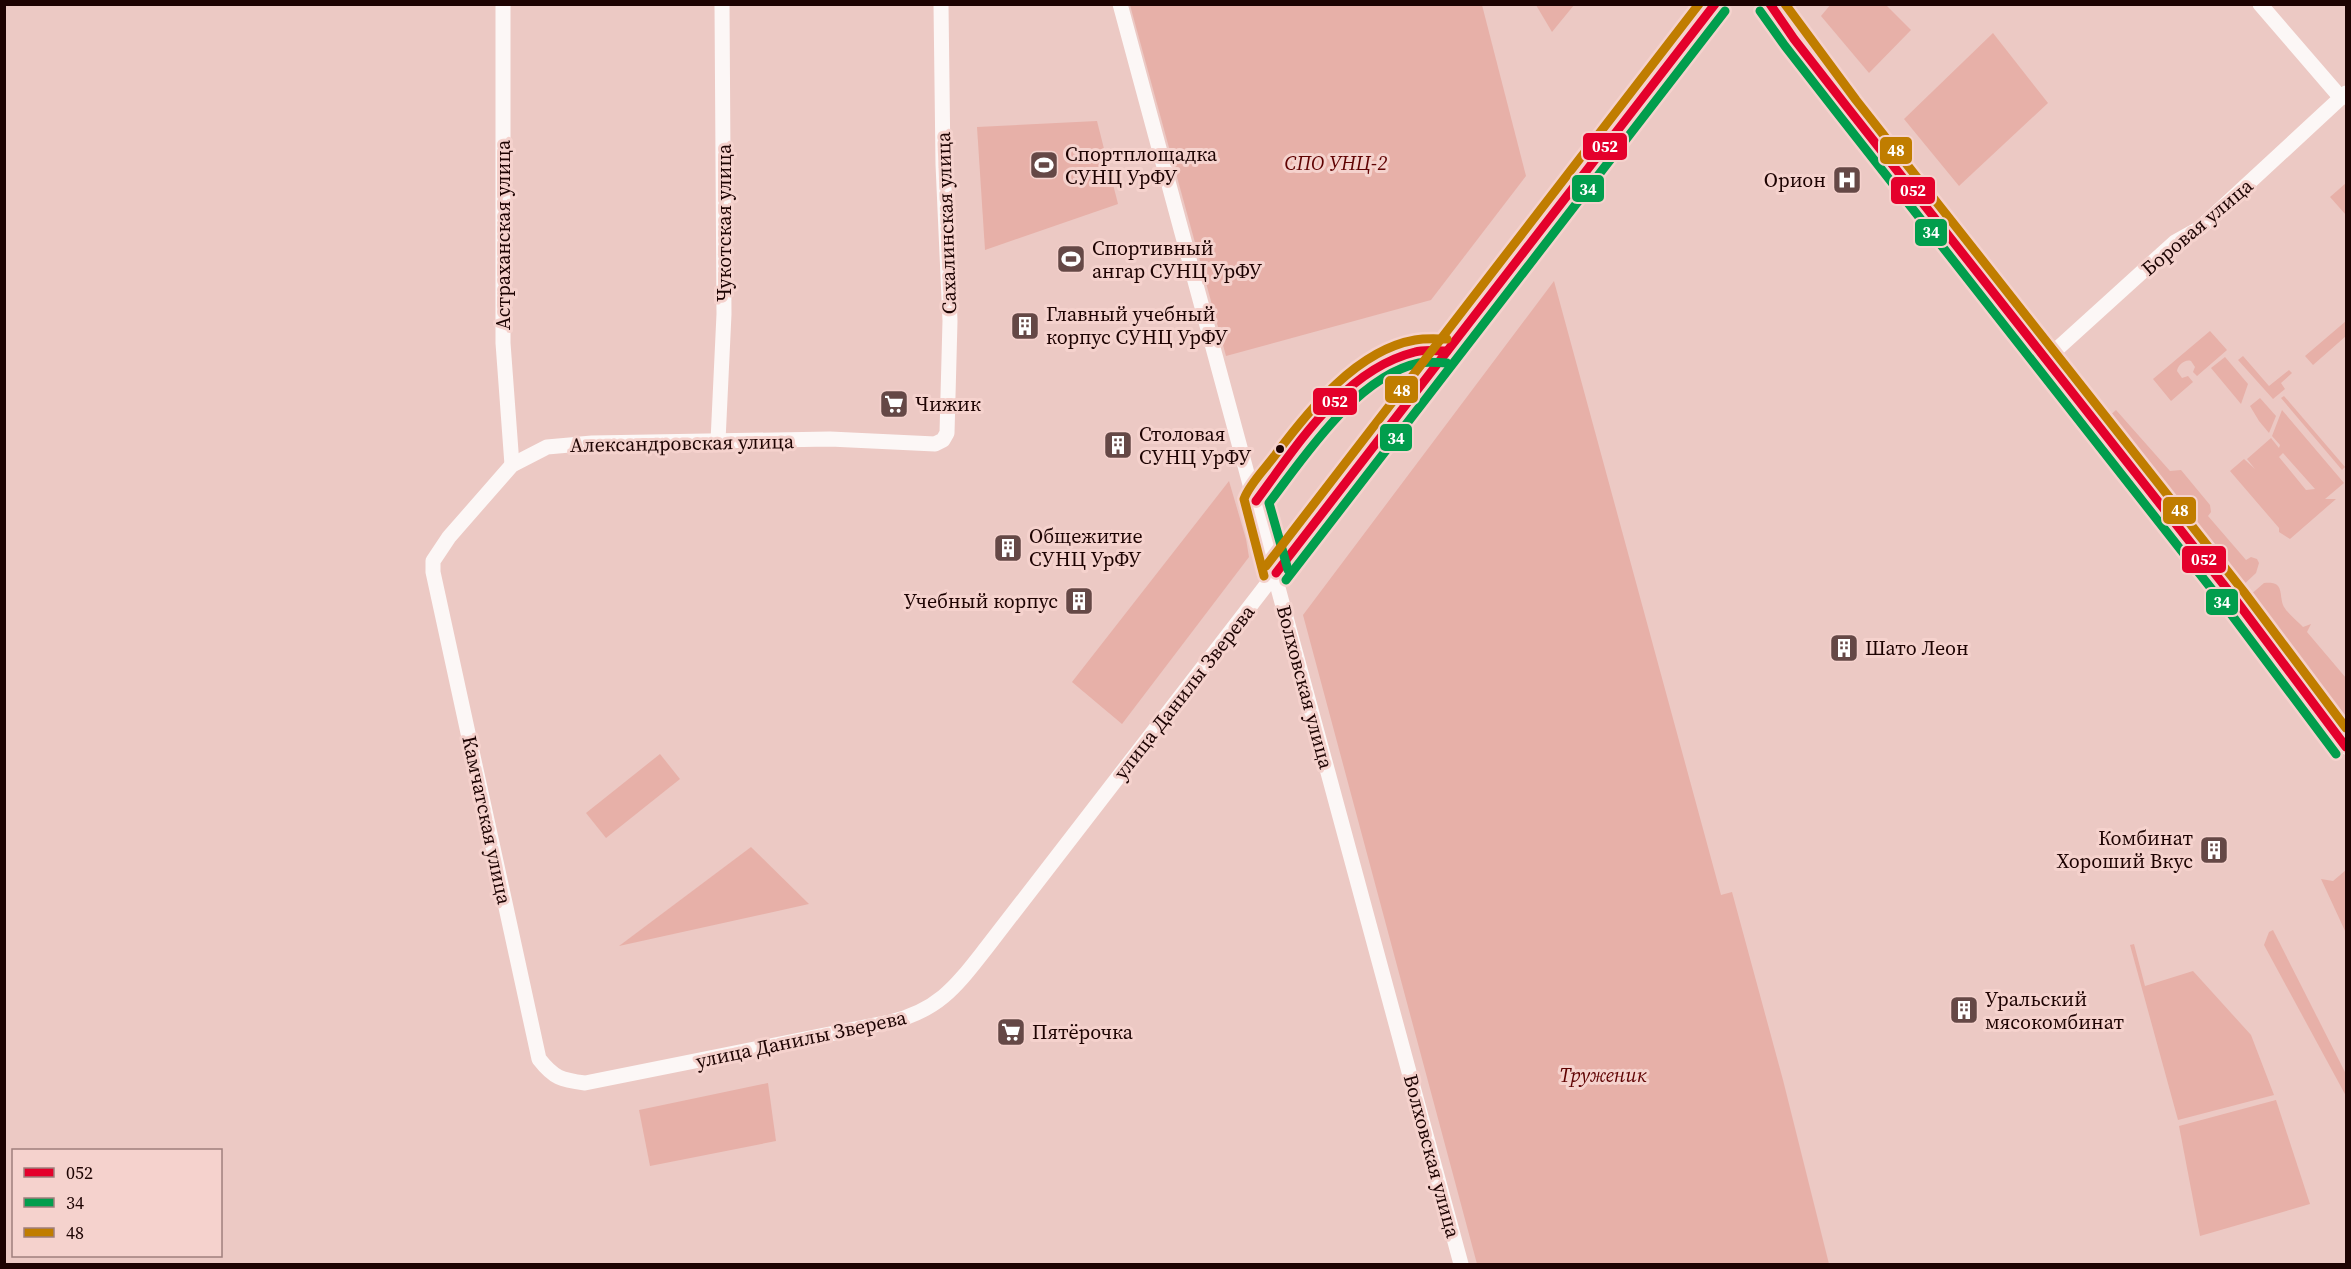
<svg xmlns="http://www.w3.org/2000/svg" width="2351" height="1269" font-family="'Source Serif 4',serif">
  <rect width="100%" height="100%" fill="#ecc9c4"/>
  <g fill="#e7b0a8" fill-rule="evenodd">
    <polygon points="1831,4 1886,5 1911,30 1869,73 1821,16"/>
    <polygon points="1130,5 1482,5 1526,176 1431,300 1226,356"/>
    <polygon points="1536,5 1574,5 1552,32"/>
    <polygon points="1993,33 2048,103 1959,186 1904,119"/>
    <polygon points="1097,121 1118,204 985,250 977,127"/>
    <polygon points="2346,183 2346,215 2330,197"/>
    <polygon points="1554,281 1721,895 1732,892 1783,1080 1829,1264 1477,1264 1303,615"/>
    <polygon points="2346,321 2345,330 2346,336 2313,365 2305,356"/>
    <path d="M2210,331L2227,350L2197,376L2193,372L2195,367L2191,361C2185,359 2178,365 2177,371L2182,378L2188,376L2193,382L2171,401L2153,379Z"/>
    <polygon points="2243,356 2269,386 2289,370 2292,373 2281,383 2285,389 2273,399 2238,360"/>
    <polygon points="2225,357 2248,384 2241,404 2211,368"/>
    <polygon points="2284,396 2345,467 2342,470 2281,398"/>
    <polygon points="2260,398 2276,416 2269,433 2259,421 2250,406"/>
    <polygon points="2116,410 2170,471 2181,470 2210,505 2211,512 2208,516 2246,560 2251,557 2257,559 2259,563 2256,573 2239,589 2105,420"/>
    <path d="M2282,410L2344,483L2325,499H2336L2290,539L2279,532V528L2273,521L2230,471L2244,459L2255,469L2247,459L2271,438L2279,448L2280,445L2272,436ZM2283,453L2315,489L2306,490L2279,457Z"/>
    <polygon points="1229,481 1246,539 1249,557 1122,724 1072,682"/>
    <path d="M2264,583C2284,581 2279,592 2283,605C2286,612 2297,621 2303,627L2311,624L2307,632L2346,678V724L2249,596Z"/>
    <polygon points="660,754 680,779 606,838 586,813"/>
    <polygon points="751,847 809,904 619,946"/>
    <polygon points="2346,870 2346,933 2321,879 2333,881"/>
    <polygon points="2273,930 2346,1074 2346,1096 2264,945 2269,932"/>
    <polygon points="2134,944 2145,986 2193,971 2251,1035 2274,1095 2178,1120 2130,945"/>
    <polygon points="768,1083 776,1141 650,1166 639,1110"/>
    <polygon points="2276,1100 2310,1204 2200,1236 2179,1126"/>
  </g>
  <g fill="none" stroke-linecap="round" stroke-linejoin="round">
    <g stroke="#fcf7f6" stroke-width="15">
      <polyline points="503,4 503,343 512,465"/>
      <path d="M941,4L943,164L950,321L947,433L943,440L935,444L830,439L592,443L547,447L512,465L449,537L433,561V572L539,1059C554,1078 561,1080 585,1083L890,1022C940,1010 957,985 987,947L1715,4"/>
      <polyline points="1120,4 1461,1264"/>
      <polyline points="1770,4 1794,39 1847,107 2111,440 2235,599 2346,747"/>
      <polyline points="2260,4 2341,98"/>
      <polyline points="2046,359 2175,242 2200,228 2346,93"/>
      <polyline points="718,441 724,314 722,4"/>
    </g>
    <g stroke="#f5d2cd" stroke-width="14">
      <g id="bus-1">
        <polyline points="1770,4 1794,39 1847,107 2235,599 2346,747"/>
        <path d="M1256,501C1297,446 1343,370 1415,352C1425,349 1436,351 1447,351"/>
        <polyline points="1276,573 1715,4"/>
      </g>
    </g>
    <g stroke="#f5d2cd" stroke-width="14">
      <g id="bus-2">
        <polyline points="1760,11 1785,46 1838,114 2225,606 2336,754"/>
        <path d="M1288,570L1269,503C1305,456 1357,376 1419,363C1428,361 1438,363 1447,363"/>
        <polyline points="1286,580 1725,11"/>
      </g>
    </g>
    <g stroke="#f5d2cd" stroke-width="14">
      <g id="bus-3">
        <polyline points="1785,4 1856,100 2244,592 2346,728"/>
        <polyline points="1266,566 1699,4"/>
        <path d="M1264,576L1244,499C1250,483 1266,468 1276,454C1309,410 1357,350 1415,340C1426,338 1437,339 1447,339"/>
      </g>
    </g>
    <use href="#bus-1" stroke="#e4002b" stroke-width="9"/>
    <use href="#bus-2" stroke="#019e4d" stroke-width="9"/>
    <use href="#bus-3" stroke="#c07d00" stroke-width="9"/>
  </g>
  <defs>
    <g id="stadium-square" transform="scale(1.5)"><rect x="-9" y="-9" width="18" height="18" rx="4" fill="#654846" stroke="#f5d2cd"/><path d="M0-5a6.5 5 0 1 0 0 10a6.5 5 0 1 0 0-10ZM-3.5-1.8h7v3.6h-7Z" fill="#fff"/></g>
    <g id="hospital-square" transform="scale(1.5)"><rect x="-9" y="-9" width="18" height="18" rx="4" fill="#654846" stroke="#f5d2cd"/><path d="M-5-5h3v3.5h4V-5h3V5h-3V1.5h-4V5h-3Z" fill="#fff"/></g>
    <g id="building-square" transform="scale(1.5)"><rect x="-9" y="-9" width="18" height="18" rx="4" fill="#654846" stroke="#f5d2cd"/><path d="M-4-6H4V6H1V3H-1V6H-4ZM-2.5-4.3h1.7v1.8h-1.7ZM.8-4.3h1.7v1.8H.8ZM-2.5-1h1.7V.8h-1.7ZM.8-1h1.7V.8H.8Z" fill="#fff"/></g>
    <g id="supermarket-square" transform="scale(1.5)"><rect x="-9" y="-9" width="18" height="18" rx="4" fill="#654846" stroke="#f5d2cd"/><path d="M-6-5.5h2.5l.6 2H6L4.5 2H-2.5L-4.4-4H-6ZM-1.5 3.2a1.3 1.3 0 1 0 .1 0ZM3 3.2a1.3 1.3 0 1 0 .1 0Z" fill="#fff"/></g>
  </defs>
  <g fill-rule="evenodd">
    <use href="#stadium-square" x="1044" y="165"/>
    <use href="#hospital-square" x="1847" y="180"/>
    <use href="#stadium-square" x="1071" y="259"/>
    <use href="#building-square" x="1025" y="326"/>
    <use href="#supermarket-square" x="894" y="404"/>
    <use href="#building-square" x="1118" y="445"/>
    <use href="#building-square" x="1008" y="548"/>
    <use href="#building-square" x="1079" y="601"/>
    <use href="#building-square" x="1844" y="648"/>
    <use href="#building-square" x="2214" y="850"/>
    <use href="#building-square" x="1964" y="1010"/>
    <use href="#supermarket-square" x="1011" y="1032"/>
  </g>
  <circle fill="#1d0302" stroke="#f5d2cd" stroke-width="2" cx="1280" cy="449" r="5"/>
  <g text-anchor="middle" stroke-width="6" stroke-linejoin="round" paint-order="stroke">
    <g font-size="20" fill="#1d0302" stroke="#f5d2cd" text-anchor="start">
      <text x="1065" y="161">Спортплощадка<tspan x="1065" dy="23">СУНЦ УрФУ</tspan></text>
      <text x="1826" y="187" text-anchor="end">Орион</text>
      <text x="1092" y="255">Спортивный<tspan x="1092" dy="23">ангар СУНЦ УрФУ</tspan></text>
      <text x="1046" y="321">Главный учебный<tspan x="1046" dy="23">корпус СУНЦ УрФУ</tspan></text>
      <text x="915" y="411">Чижик</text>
      <text x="1139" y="441">Столовая<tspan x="1139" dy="23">СУНЦ УрФУ</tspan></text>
      <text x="1029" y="543">Общежитие<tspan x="1029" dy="23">СУНЦ УрФУ</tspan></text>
      <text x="1058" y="608" text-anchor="end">Учебный корпус</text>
      <text x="1865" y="655">Шато Леон</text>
      <text x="2193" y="845" text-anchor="end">Комбинат<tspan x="2193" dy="23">Хороший Вкус</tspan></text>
      <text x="1985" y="1006">Уральский<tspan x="1985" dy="23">мясокомбинат</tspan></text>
      <text x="1032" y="1039">Пятёрочка</text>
    </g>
    <g font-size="20" font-style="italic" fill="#5f0202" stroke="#f5d2cd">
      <text x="1336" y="170">СПО УНЦ-2</text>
      <text x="1603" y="1082">Труженик</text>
    </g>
    <g font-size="20" fill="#1d0302" stroke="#f5d2cd">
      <text transform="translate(724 223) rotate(-90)" y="7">Чукотская улица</text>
      <text transform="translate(946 223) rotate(-92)" y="7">Сахалинская улица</text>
      <text transform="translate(2197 227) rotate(-40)" y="7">Боровая улица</text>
      <text transform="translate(503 235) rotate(-90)" y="7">Астраханская улица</text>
      <text transform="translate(682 443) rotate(-1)" y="7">Александровская улица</text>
      <text transform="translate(1305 687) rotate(75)" y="7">Волховская улица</text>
      <text transform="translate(1184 692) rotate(-52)" y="7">улица Данилы Зверева</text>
      <text transform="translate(487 820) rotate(78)" y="7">Камчатская улица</text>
      <text transform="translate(801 1039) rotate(-12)" y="7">улица Данилы Зверева</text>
      <text transform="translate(1432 1156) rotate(75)" y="7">Волховская улица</text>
    </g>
  </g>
  <g stroke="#f5d2cd" stroke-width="2">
    <rect x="1582" y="132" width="46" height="29" rx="6" fill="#e4002b"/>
    <rect x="1879" y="136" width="34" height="29" rx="6" fill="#c07d00"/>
    <rect x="1571" y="174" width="34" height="29" rx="6" fill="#019e4d"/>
    <rect x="1890" y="176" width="46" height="29" rx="6" fill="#e4002b"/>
    <rect x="1914" y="218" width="34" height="29" rx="6" fill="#019e4d"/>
    <rect x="1384" y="375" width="35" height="29" rx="6" fill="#c07d00"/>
    <rect x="1312" y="387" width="46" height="29" rx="6" fill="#e4002b"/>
    <rect x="1379" y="423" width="34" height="29" rx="6" fill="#019e4d"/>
    <rect x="2162" y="496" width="35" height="29" rx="6" fill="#c07d00"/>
    <rect x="2181" y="545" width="46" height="29" rx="6" fill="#e4002b"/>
    <rect x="2205" y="588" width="34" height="28" rx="6" fill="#019e4d"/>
  </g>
  <g font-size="16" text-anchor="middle" font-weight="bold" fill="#fff">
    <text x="1605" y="152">052</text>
    <text x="1896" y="156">48</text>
    <text x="1588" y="195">34</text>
    <text x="1913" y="196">052</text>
    <text x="1931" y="238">34</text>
    <text x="1402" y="396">48</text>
    <text x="1335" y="407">052</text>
    <text x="1396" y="444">34</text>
    <text x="2180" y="516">48</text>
    <text x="2204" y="565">052</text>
    <text x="2222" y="608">34</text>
  </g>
  <rect width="2351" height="1269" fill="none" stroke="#1d0302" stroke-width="12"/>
  <rect x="12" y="1149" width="210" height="108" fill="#f5d2cd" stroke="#9f7f7c" stroke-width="1.5"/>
  <rect x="24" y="1168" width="30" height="9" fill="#e4002b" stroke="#9f7f7c" stroke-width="1.5"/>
  <text x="66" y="1179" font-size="18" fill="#1d0302">052</text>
  <rect x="24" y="1198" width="30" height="9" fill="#019e4d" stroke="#9f7f7c" stroke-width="1.5"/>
  <text x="66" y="1209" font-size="18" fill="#1d0302">34</text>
  <rect x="24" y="1228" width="30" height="9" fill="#c07d00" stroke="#9f7f7c" stroke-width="1.5"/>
  <text x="66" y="1239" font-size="18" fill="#1d0302">48</text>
</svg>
